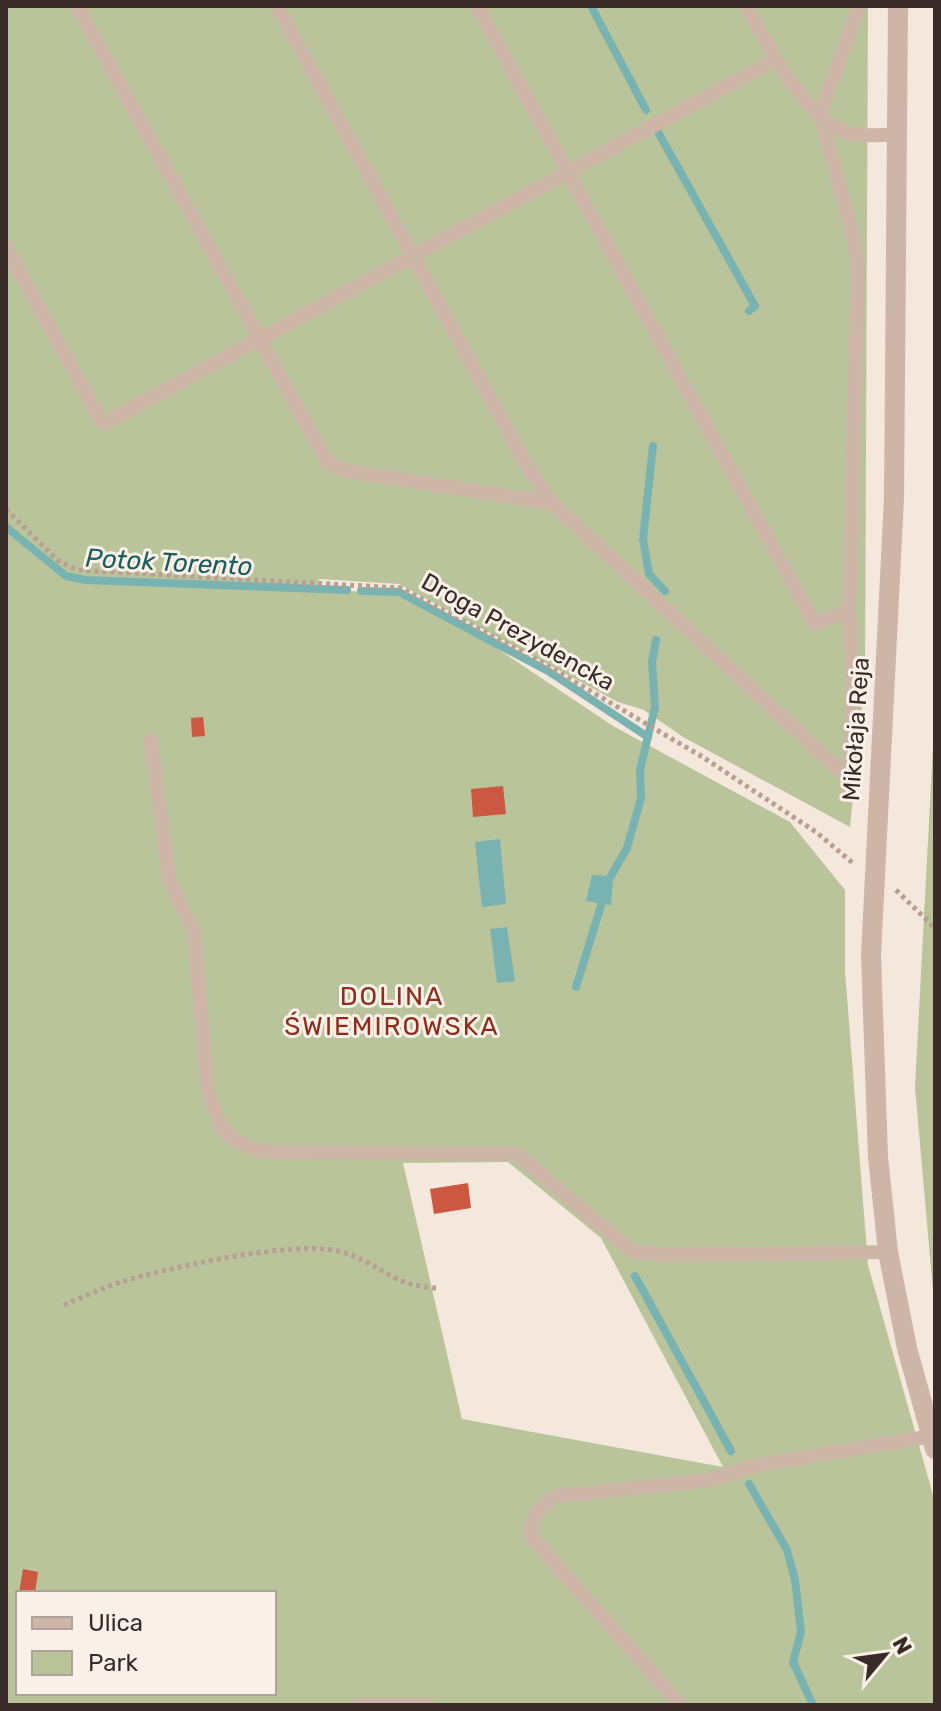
<svg xmlns="http://www.w3.org/2000/svg" width="941" height="1711" font-family="Rubik,sans-serif">
  <rect width="100%" height="100%" fill="#f4e7dc"/>
  <g fill="#bac49b" fill-rule="evenodd">
    <path d="M6,6H868L865,675L850,827L683,737L644,710L618,702L399,584L319,579L316,589L397,594L489,643L613,726L790,822L845,890V971L868,1265L935,1502V1705H6ZM508,1162L601,1238L723,1467L462,1419L403,1163ZM18,1593H274V1693H18Z"/>
    <polygon points="935,708 935,1314 915,1087"/>
  </g>
  <g fill="#79b3b1">
    <polygon points="500,839 506,904 482,907 475,842"/>
    <polygon points="592,875 610,876 613,880 611,905 586,901"/>
    <polygon points="507,927 515,981 497,983 490,929"/>
  </g>
  <g fill="none" stroke-linecap="round" stroke-linejoin="round">
    <g stroke="#79b3b1" stroke-width="8">
      <polyline points="591,6 646,110"/>
      <polyline points="658,132 755,306 749,311"/>
      <polyline points="653,446 643,539 649,574 665,591"/>
      <polyline points="6,527 66,576 86,580 347,590"/>
      <polyline points="361,591 399,592 548,671 648,737"/>
      <polyline points="607,883 627,848 641,798 640,770 655,707 652,662 656,640"/>
      <polyline points="576,987 604,896"/>
      <polyline points="635,1276 731,1451"/>
      <polyline points="749,1484 787,1550 795,1580 801,1632 793,1662 813,1705"/>
    </g>
  </g>
  <g fill="#cd5841">
    <polygon points="203,717 205,736 192,737 191,718"/>
    <polygon points="503,786 506,814 473,817 471,789"/>
    <polygon points="468,1183 471,1208 434,1214 430,1189"/>
    <polygon points="23,1569 38,1572 35,1593 19,1593"/>
  </g>
  <g fill="none" stroke-linecap="round" stroke-linejoin="round">
    <g stroke="#b99f91" stroke-width="5" stroke-dasharray="4 4" stroke-linecap="butt">
      <polyline points="6,509 57,560 77,570 401,588 536,659 701,756 816,832 854,864"/>
      <polyline points="896,890 935,928"/>
      <path d="M64,1305C83,1297 102,1288 121,1282C167,1268 293,1240 338,1251C379,1261 390,1287 439,1288"/>
    </g>
    <g stroke="#cdb5a7" stroke-width="14">
      <polyline points="77,6 328,463 347,471 552,503"/>
      <polyline points="277,6 525,462 552,503 850,780"/>
      <polyline points="477,6 815,624 849,611"/>
      <path d="M746,6C767,44 802,113 843,131C858,138 883,134 899,135"/>
      <polyline points="6,247 103,424 775,60"/>
      <polyline points="151,741 170,882 194,933 208,1091 222,1128 233,1139 257,1150 272,1152 517,1154 631,1251 667,1255 888,1252"/>
      <polyline points="850,780 853,673 849,611 858,269 854,239 820,114 859,6"/>
      <polyline points="359,1705 429,1705"/>
      <path d="M680,1705L531,1536C530,1517 540,1505 557,1496L711,1480L753,1466L932,1436"/>
    </g>
    <polyline stroke="#cdb5a7" stroke-width="20" points="898,6 894,498 871,955 878,1157 888,1252 907,1348 935,1449"/>
  </g>
  <g text-anchor="middle" stroke-width="6" stroke-linejoin="round" paint-order="stroke">
    <g font-size="24" fill="#392c28" stroke="#fbf1e9">
      <text transform="translate(518 632) rotate(29)" y="8">Droga Prezydencka</text>
      <text transform="translate(856 729) rotate(-86)" y="8">Mikołaja Reja</text>
    </g>
    <g font-size="26" font-style="italic" fill="#1b5d5c" stroke="#fbf1e9">
      <text transform="translate(169 562) rotate(3)" y="9">Potok Torento</text>
    </g>
    <g font-size="26" letter-spacing="2" fill="#8d2e1c" stroke="#fbf1e9">
      <text x="392" y="1005">DOLINA<tspan x="392" dy="30">ŚWIEMIROWSKA</tspan></text>
    </g>
  </g>
  <rect width="941" height="1711" fill="none" stroke="#392c28" stroke-width="16"/>
  <rect x="16" y="1591" width="260" height="104" fill="#fbf1e9" stroke="#ada29c" stroke-width="2"/>
  <rect x="32" y="1617" width="40" height="12" fill="#cdb5a7" stroke="#ada29c" stroke-width="2"/>
  <text x="88" y="1631" font-size="24" fill="#392c28">Ulica</text>
  <rect x="32" y="1651" width="40" height="24" fill="#bac49b" stroke="#ada29c" stroke-width="2"/>
  <text x="88" y="1671" font-size="24" fill="#392c28">Park</text>
  <g transform="translate(885 1655) rotate(61)" stroke="#fbf1e9" stroke-width="6" paint-order="stroke">
  <path d="M0-6L14 30L0 20L-14 30Z" fill="#392c28"/>
  <text y="-12" font-size="22" font-weight="bold" text-anchor="middle" fill="#392c28">N</text>
  </g>
</svg>
